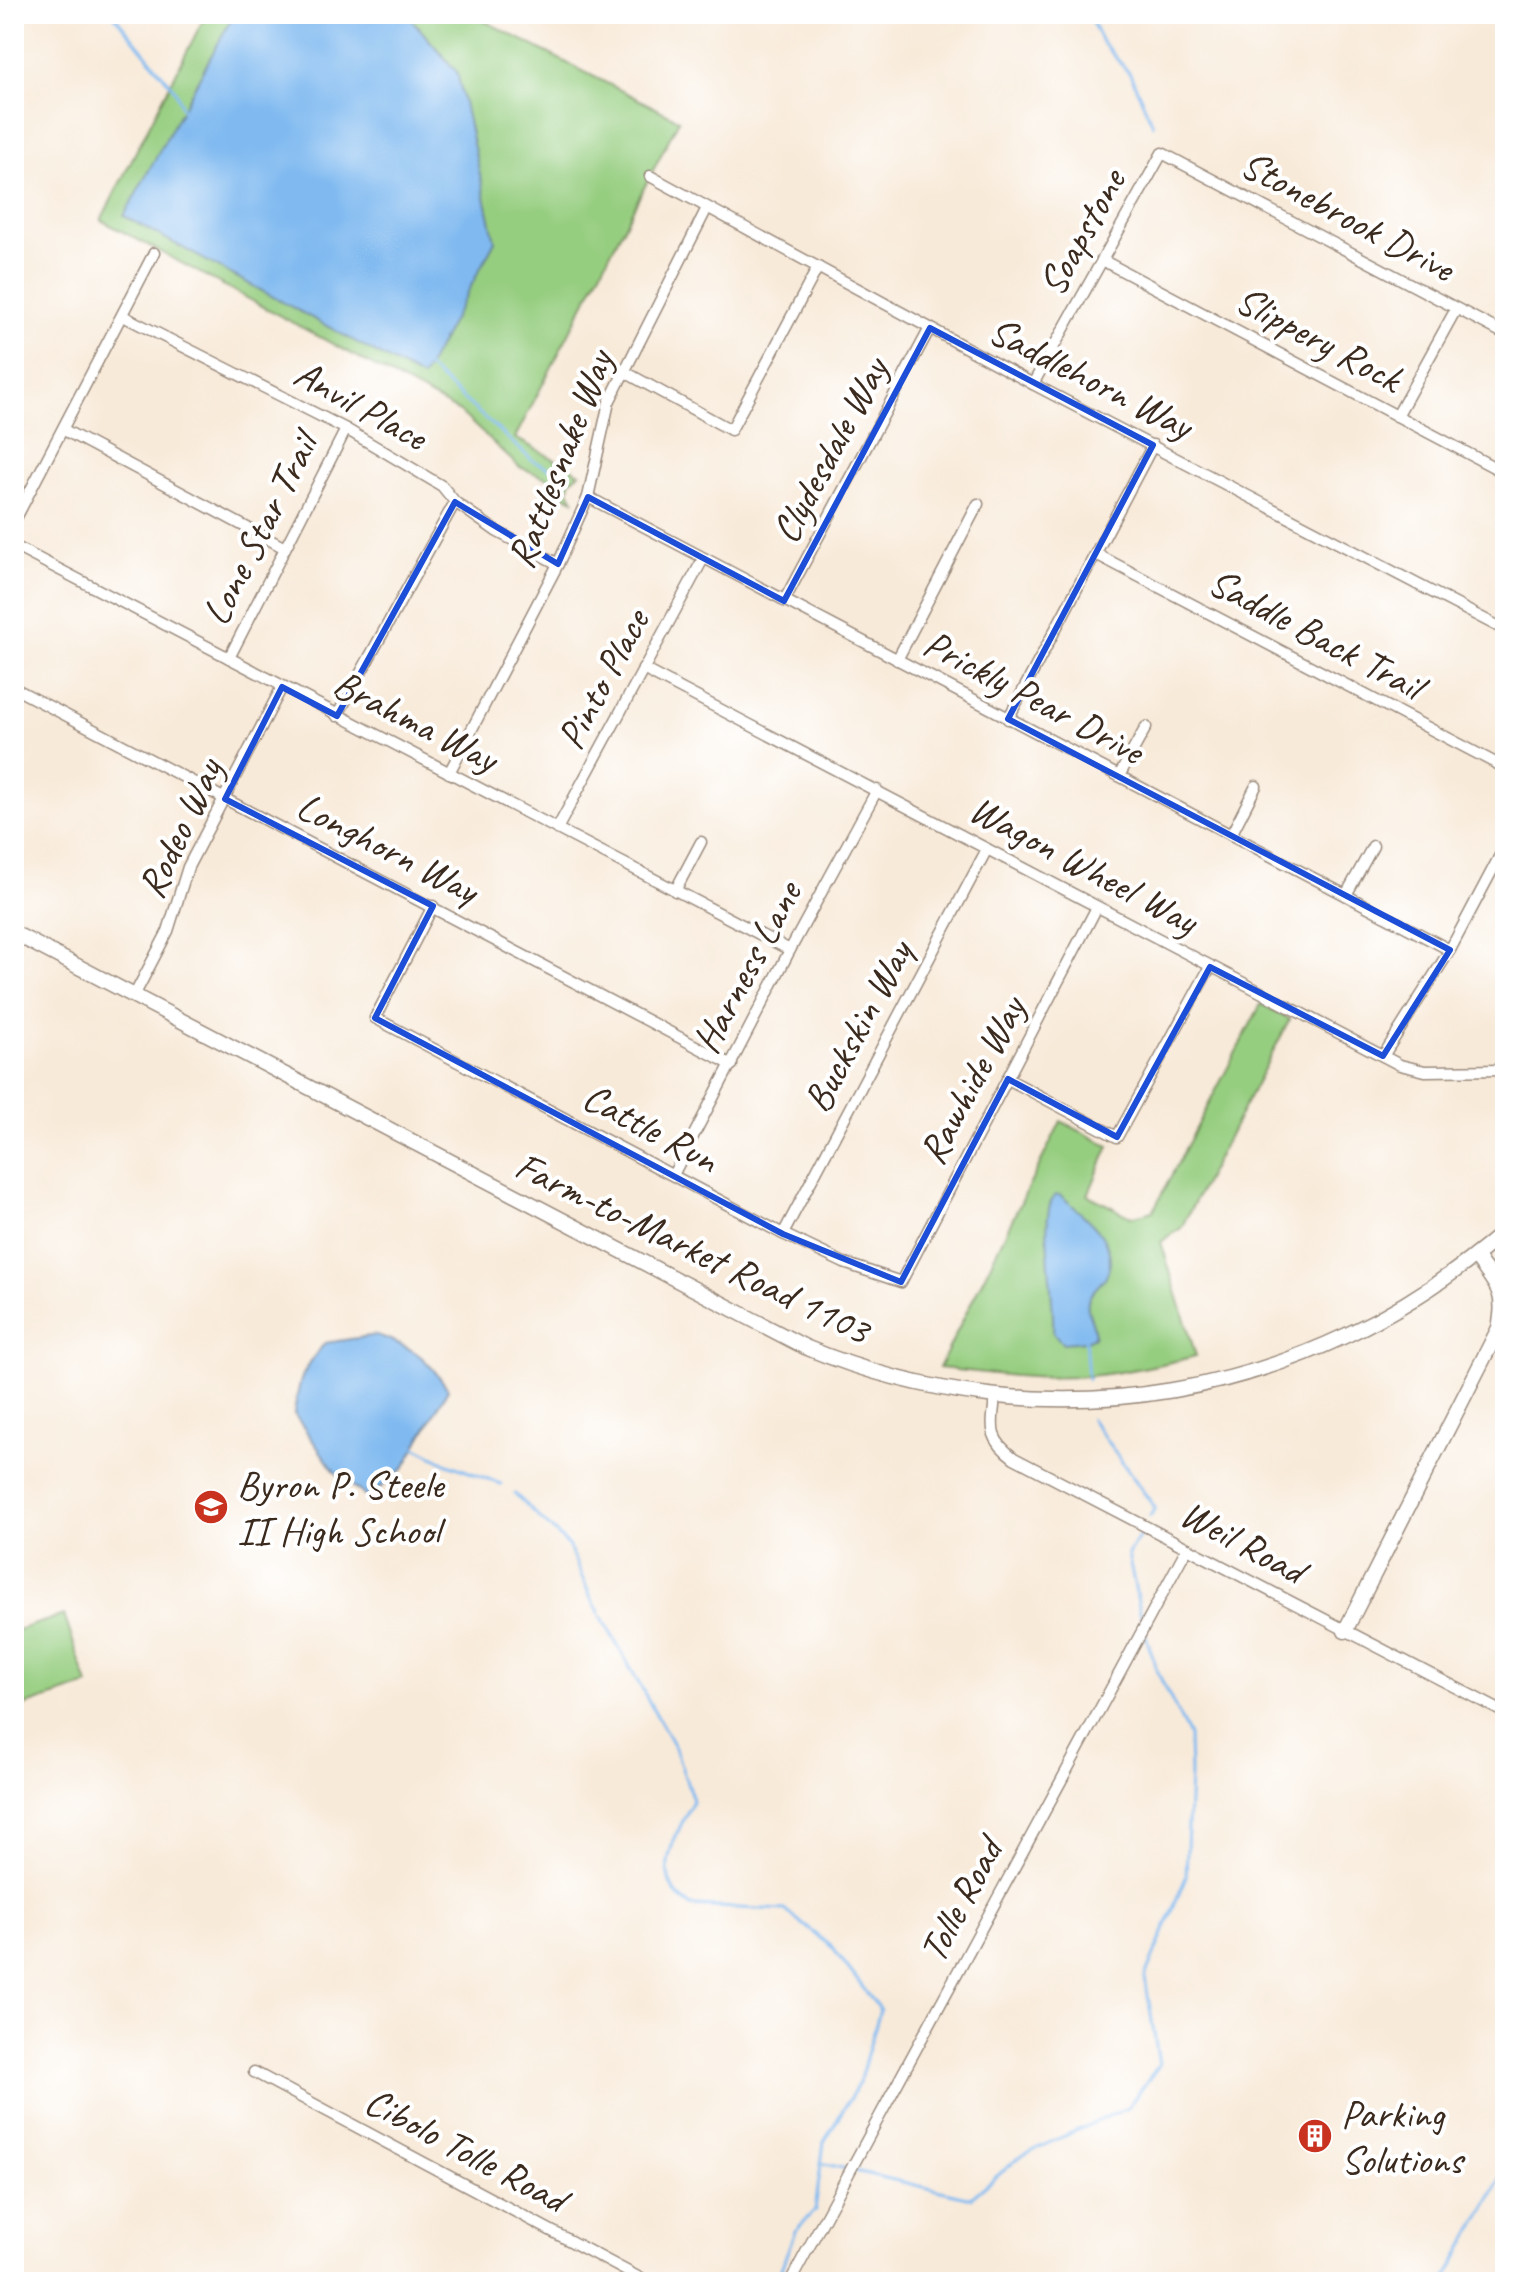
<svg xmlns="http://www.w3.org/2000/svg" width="1519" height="2296" font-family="Caveat,sans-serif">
  <rect width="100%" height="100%" fill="#fff"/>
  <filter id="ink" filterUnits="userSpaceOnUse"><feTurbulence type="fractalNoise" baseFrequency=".0125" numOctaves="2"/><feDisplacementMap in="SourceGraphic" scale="16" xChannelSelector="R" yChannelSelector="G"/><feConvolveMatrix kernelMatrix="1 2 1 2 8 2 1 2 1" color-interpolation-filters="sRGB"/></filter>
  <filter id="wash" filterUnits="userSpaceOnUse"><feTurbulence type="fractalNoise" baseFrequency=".006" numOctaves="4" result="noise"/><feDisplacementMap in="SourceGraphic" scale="32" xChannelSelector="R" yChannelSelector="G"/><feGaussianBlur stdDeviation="1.8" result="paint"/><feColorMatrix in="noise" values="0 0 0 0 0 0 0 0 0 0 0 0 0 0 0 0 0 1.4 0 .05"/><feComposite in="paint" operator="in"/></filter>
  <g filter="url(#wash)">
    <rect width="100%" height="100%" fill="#f8ead9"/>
    <g fill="#96ce80" stroke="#687c4f" stroke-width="2">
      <polygon points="206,14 471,14 679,120 515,438 580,473 570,481 569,490 574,500 555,491 557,482 519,467 460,412 101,220"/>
      <path d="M1261,1004L1290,1019L1181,1228L1161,1242L1196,1356C1160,1365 1124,1373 1087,1376C1038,1381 987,1373 939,1368L1061,1121L1109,1146L1088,1195L1131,1217L1153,1211Z"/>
      <polygon points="64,1615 88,1685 14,1709 14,1631"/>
    </g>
    <g fill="#7fb9f0" stroke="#5d7287" stroke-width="2">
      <polygon points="234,14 407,14 457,72 495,241 422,378 124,216"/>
      <path d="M1055,1195H1060C1082,1214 1123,1243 1106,1276C1101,1285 1090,1291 1088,1301C1085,1315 1097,1323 1094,1337L1086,1341L1063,1343L1053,1333C1056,1301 1037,1216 1055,1195Z"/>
      <path d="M377,1335C416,1349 425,1356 448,1389L404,1468L368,1498L335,1472L294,1414C299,1379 302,1370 325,1343Z"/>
    </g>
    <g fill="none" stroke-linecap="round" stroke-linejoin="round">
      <g stroke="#7fb9f0" stroke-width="3">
        <polyline points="113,14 176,91 183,111"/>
        <polyline points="1088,14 1102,42 1130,74 1153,125"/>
        <polyline points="426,366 532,460 563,475"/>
        <polyline points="1085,1337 1088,1379"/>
        <polyline points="1091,1419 1155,1508 1150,1516"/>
        <polyline points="413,1446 448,1464 501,1484"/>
        <path d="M515,1494L568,1545L591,1598L675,1748L693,1800C677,1836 646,1878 691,1906L785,1910L832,1947L880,2010L859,2083L824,2142L815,2210L795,2231L781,2269L773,2282"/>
        <polyline points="1141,1534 1128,1554 1142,1621"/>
        <polyline points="821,2163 971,2198 1022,2155 1127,2108 1159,2065 1145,1977 1186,1877 1190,1774 1189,1736 1157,1671 1145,1633"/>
        <polyline points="1444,2282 1505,2172"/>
      </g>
    </g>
  </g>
  <g filter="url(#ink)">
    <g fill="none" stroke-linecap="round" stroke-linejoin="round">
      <g stroke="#9a8a7c" stroke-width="13">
        <g id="street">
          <polyline points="650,176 1033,384 1505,630"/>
          <polyline points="1102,260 1505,473"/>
          <polyline points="123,316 346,429 442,486 455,502 496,531 558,564"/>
          <polyline points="623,371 731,430 818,267"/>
          <polyline points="1033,384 1162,153 1505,334"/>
          <polyline points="1397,416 1456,309"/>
          <polyline points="64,430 285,548"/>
          <polyline points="588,497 1450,950"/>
          <polyline points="14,522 154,253"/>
          <polyline points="14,546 790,950"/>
          <polyline points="1096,554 1505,768"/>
          <polyline points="784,601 930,328"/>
          <polyline points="229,658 346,429"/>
          <polyline points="897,660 978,504"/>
          <polyline points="643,669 1400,1065 1425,1071 1505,1070"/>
          <polyline points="14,688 732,1065"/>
          <polyline points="337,716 455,502"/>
          <polyline points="1008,719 1153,445"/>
          <polyline points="449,773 558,564 588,497 609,402 707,208"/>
          <polyline points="1119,776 1146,727"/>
          <polyline points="557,829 703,559"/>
          <polyline points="14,831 19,833"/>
          <polyline points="1231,835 1256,786"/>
          <polyline points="675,891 701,842"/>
          <polyline points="1346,895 1373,846"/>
          <polyline points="433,906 375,1018 783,1234 844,1263 901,1282 1097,907"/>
          <polyline points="134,996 168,931 188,867 282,687"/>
          <polyline points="1383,1056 1450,950 1505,846"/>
          <polyline points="1008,1079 1117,1137 1210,967"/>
          <polyline points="673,1175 790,950 877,790"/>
          <polyline points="783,1234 987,849"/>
          <path d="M995,1397C992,1427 987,1438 1014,1458L1505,1713"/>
          <polyline points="254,2072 647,2282"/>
          <polyline points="790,2282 1187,1548"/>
        </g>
      </g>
      <g stroke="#9a8a7c" stroke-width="17">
        <g id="secondary">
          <path d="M14,933L805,1347C1045,1447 1310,1401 1505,1231"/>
          <path d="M1345,1631L1499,1328C1507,1291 1496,1285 1475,1256"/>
        </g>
      </g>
      <use href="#street" stroke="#fff" stroke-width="10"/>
      <use href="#secondary" stroke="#fff" stroke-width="14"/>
    </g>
  </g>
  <path fill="none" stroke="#1d4ed8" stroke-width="6" stroke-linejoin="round" d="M930,328L1153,445L1008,719L1450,950L1383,1056L1210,967L1117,1137L1008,1079L901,1282L783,1234L375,1018L433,906L225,799L282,687L337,716L455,502L558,564L588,497L784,601Z"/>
  <defs>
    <g id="school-disc" transform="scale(1.8)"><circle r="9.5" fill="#c8321e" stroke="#fff"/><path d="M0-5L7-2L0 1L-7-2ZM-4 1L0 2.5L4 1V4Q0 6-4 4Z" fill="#fff"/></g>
    <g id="building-disc" transform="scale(1.8)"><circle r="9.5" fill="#c8321e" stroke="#fff"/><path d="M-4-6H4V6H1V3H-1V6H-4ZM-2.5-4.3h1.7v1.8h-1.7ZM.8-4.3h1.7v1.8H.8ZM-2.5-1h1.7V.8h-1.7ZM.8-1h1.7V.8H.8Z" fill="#fff"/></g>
  </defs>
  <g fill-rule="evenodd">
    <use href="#school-disc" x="211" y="1507"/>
    <use href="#building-disc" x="1315" y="2136"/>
  </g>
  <g text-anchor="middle" stroke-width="8" stroke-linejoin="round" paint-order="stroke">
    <g font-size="40" fill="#3b2a1e" stroke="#fff">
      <text transform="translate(1348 215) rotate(28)" y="14">Stonebrook Drive</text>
      <text transform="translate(1081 232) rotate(-61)" y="14">Soapstone</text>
      <text transform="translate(1319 338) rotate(28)" y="14">Slippery Rock</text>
      <text transform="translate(1091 377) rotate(27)" y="14">Saddlehorn Way</text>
      <text transform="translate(361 404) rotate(29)" y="14">Anvil Place</text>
      <text transform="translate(829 450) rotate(-62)" y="14">Clydesdale Way</text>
      <text transform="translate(559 459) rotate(-69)" y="14">Rattlesnake Way</text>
      <text transform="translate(259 529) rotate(-63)" y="14">Lone Star Trail</text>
      <text transform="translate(1316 633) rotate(28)" y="14">Saddle Back Trail</text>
      <text transform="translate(602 679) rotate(-62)" y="14">Pinto Place</text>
      <text transform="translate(1034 696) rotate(28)" y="14">Prickly Pear Drive</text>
      <text transform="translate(416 720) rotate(27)" y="14">Brahma Way</text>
      <text transform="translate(179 828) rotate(-65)" y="14">Rodeo Way</text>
      <text transform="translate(388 847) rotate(27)" y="14">Longhorn Way</text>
      <text transform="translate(1084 864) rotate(28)" y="14">Wagon Wheel Way</text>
      <text transform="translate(746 967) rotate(-62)" y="14">Harness Lane</text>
      <text transform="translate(857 1026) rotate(-62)" y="14">Buckskin Way</text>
      <text transform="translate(971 1080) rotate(-62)" y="14">Rawhide Way</text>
      <text transform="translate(651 1127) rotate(28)" y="14">Cattle Run</text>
      <text transform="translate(693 1247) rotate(26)" y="14">Farm-to-Market Road 1103</text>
      <text transform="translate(1243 1541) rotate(28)" y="14">Weil Road</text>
      <text transform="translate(960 1900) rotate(-62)" y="14">Tolle Road</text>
      <text transform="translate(466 2149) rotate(28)" y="14">Cibolo Tolle Road</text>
    </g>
    <g font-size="40" fill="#3b2a1e" stroke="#fff" text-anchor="start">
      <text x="237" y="1498">Byron P. Steele<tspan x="237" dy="46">II High School</tspan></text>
      <text x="1341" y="2127">Parking<tspan x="1341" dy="46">Solutions</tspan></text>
    </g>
  </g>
  <rect width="1519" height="2296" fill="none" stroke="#fff" stroke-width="48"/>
</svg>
